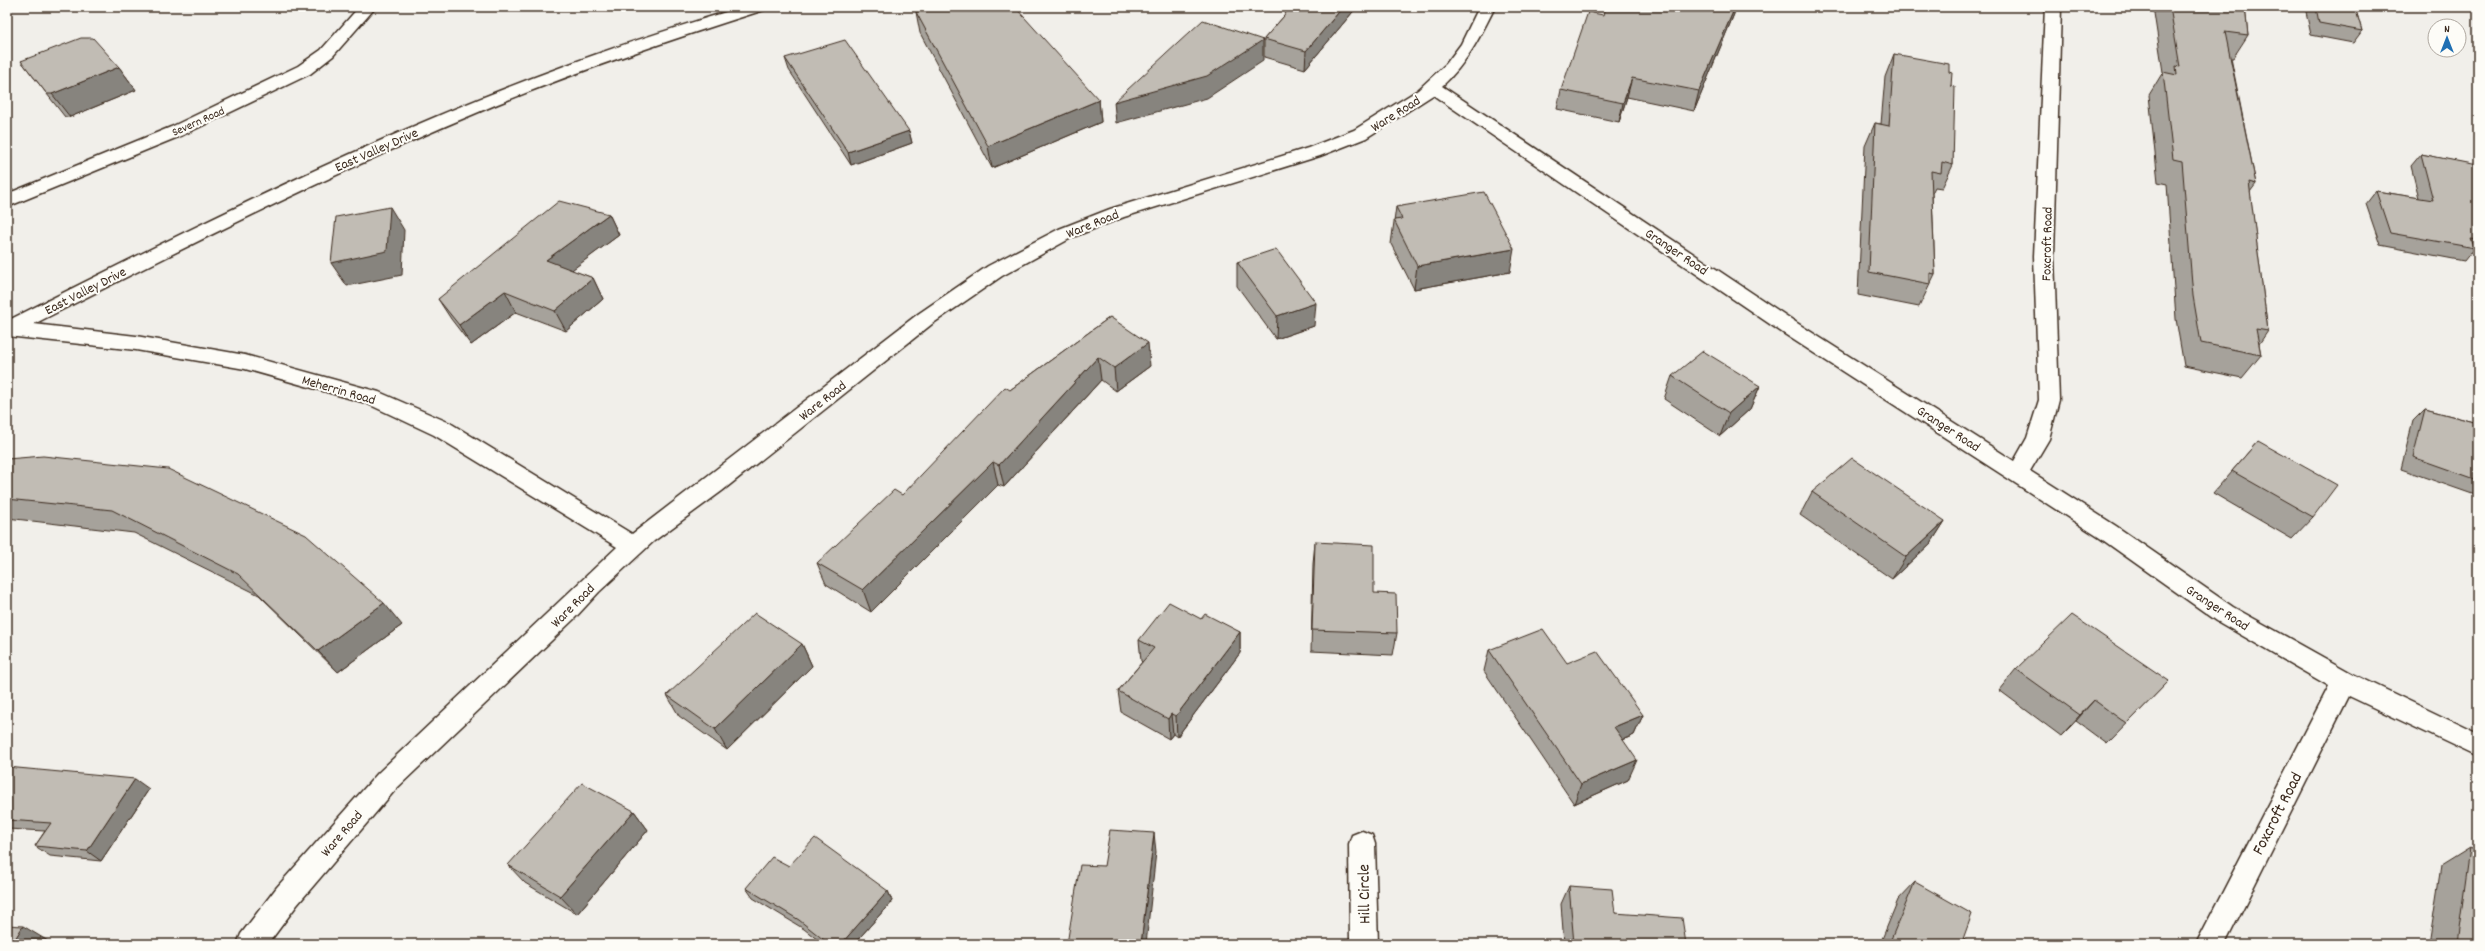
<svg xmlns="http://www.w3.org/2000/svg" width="2485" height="951" font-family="Dekko,sans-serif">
  <rect width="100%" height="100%" fill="#f1efea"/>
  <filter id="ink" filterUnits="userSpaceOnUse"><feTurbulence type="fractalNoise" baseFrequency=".025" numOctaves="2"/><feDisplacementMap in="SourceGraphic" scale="8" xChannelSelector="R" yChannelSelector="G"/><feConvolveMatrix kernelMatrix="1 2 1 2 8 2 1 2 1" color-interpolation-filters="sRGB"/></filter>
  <g filter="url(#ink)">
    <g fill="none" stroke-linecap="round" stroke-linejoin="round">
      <g stroke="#3b2a1e" stroke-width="3">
        <g id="minor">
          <polygon points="359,7 376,7 333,56 310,74 183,135 7,207 7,194 171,127 298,66 321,50"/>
          <path d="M742,7H766L764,10C666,41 568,74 474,114C324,177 179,250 34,324L136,336L245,355L379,392L450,423L632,534L918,314L988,266L1059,229L1110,209L1308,148L1354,130L1418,90L1446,64L1461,44L1479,7H1495C1480,37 1467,63 1442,86L1797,323L2014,461L2027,438L2039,400L2034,256L2045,7H2061L2054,256L2059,400L2049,439L2030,471L2116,526L2233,607L2353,674L2478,734V757L2349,696L2225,944H2196L2329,686L2217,621L2100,538L1783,333L1433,95L1366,138L1320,156L1124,217L1073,237L1002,276L932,324L722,491L654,541L599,592L573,620L396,789L297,905L268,944H237L241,934L277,887L378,773L617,547L434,435L366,403L245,369L136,350L7,336V321C188,230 369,138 559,68C619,45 680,26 742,7Z"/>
          <polygon points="1362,831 1372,835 1375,844 1378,944 1350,944 1349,844 1352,835"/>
        </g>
      </g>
      <use href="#minor" fill="#fdfcf7" fill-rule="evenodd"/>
    </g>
    <g fill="#a6a29b" stroke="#3b2a1e">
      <polygon points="1357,7 1305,69 1264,57 1264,39 1284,16"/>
      <polygon points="2154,7 2245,7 2248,35 2233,58 2231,58 2256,184 2250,192 2268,331 2259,344 2261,355 2242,378 2184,366 2176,319 2167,184 2158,182 2149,95 2163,72 2154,13"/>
      <polygon points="2305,7 2355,7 2362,31 2353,43 2311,35"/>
      <polygon points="916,12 1099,100 1101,122 992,168 920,33"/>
      <polygon points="1734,14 1694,111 1627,97 1619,122 1557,109 1561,90 1603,15"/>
      <polygon points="1894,54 1949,72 1951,86 1953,165 1942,188 1935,187 1932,193 1935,274 1919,307 1858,295 1865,146 1875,123 1881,124 1885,77"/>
      <polygon points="785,58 909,131 912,143 851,165 789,70"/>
      <polygon points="21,61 119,67 136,90 70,117 65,117"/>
      <polygon points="2421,154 2478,166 2478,254 2471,252 2464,261 2380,245 2366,204 2376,191 2419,198 2411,166"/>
      <polygon points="1396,207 1510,272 1414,289 1391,244"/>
      <polygon points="609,214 619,235 571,270 593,278 603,299 566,331 516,312 471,345 451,319 438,299"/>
      <polygon points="1237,262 1314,326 1276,339 1237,286"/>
      <polygon points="1110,317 1150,366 1116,391 1101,380 1004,487 998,485 871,612 826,584 817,563 902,495 1010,390"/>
      <polygon points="1672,376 1760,386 1750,409 1720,436 1664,399"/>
      <polygon points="2425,409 2478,423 2478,496 2401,469 2413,421"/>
      <polygon points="2258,441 2313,517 2292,539 2213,493"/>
      <polygon points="7,459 402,625 338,672 259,595 134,533 7,518"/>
      <polygon points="1812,492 1945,521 1931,543 1892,579 1800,515"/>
      <polygon points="1315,542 1374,593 1397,633 1393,655 1311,651 1313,564"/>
      <polygon points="1201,619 1240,632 1240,653 1177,737 1173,734 1169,739 1121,712 1118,691 1142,662 1141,661 1139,640"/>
      <polygon points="802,644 812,666 727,750 679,716 667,695"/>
      <polygon points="1489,650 1567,663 1643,715 1634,735 1623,740 1628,780 1574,804 1484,671"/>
      <polygon points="2016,669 2169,681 2107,744 2076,721 2061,736 1999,690"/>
      <polygon points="7,767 149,789 101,861 50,856 35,846 45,831 7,829"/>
      <polygon points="634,811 648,830 577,914 525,883 508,865"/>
      <polygon points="2470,848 2478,944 2429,944 2441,866"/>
      <polygon points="789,866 888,891 892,901 854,944 823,944 804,929 753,898 746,888"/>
      <polygon points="1915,882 1963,939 1972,944 1880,944 1898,900"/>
      <polygon points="1569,886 1615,913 1686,944 1564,944 1561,904"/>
    </g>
    <g fill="#87847e" stroke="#3b2a1e">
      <polygon points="1343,7 1357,7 1305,69 1306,51"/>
      <polygon points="1735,7 1736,7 1734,14 1694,111 1699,91"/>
      <polygon points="1263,40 1263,61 1207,98 1116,123 1114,102"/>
      <polygon points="119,67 136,90 70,117 52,94"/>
      <polygon points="1632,78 1627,97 1619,122 1623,103"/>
      <polygon points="1099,100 1101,122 992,168 988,146"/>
      <polygon points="909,131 912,143 851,165 848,152"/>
      <polygon points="390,207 404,230 402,275 347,286 331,263"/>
      <polygon points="609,214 619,235 557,281 546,260"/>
      <polygon points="1514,249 1510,272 1414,289 1417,266"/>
      <polygon points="593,278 603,299 566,331 555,311"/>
      <polygon points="505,291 516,312 471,345 459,325"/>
      <polygon points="1316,303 1314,326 1276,339 1277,316"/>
      <polygon points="1148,343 1150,366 1116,391 1114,368"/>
      <polygon points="1098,357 1101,380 1004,487 999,465"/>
      <polygon points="1760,386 1750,409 1720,436 1729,413"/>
      <polygon points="993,462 998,485 871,612 863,590"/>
      <polygon points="1945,521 1931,543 1892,579 1906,557"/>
      <polygon points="384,603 402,625 338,672 318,651"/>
      <polygon points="1240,632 1240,653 1177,737 1176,716"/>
      <polygon points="802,644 812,666 727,750 715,729"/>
      <polygon points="2094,700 2076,721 2061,736 2080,715"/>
      <polygon points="1171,714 1173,734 1169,739 1168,719"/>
      <polygon points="1643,715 1634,735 1605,747 1614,727"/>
      <polygon points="1637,760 1628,780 1574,804 1581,784"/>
      <polygon points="135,779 149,789 101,861 87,851"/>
      <polygon points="634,811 648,830 577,914 560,896"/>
      <polygon points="1154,833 1156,852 1146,944 1141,944"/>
      <polygon points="888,891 892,901 854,944 841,944"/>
      <polygon points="23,926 53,944 12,944"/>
    </g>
    <g fill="#c1bcb4" stroke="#3b2a1e">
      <polygon points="936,7 1015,7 1099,100 988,146 916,12"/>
      <polygon points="1289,7 1343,7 1306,51 1264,39 1284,16"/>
      <polygon points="1605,7 1735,7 1699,91 1632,78 1623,103 1561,90 1588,12 1603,15"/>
      <polygon points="2170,7 2245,7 2248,35 2225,32 2256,184 2249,182 2268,331 2256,329 2261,355 2201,343 2193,296 2182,161 2173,159 2163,72 2177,75 2176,66 2180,67"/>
      <polygon points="2316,7 2355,7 2362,31 2319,23"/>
      <polygon points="1203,20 1263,40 1207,76 1114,102"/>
      <polygon points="81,38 93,38 119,67 52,94 47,94 21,61"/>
      <polygon points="845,40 909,131 848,152 785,58"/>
      <polygon points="1894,54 1949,64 1949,72 1952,73 1951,86 1955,87 1953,165 1942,162 1941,173 1931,171 1935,274 1930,273 1930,284 1869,272 1875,123 1889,126"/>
      <polygon points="2421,154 2477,165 2478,166 2478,239 2471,238 2475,248 2390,233 2376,191 2433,200"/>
      <polygon points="1484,192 1514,249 1417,266 1394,220 1402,219 1396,207"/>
      <polygon points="559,201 609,214 546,260 593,278 555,311 505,291 459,325 438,299"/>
      <polygon points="390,207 387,251 331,263 336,217"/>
      <polygon points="1276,249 1316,303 1277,316 1237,262"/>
      <polygon points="1110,317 1148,343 1114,368 1098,357 999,465 993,462 863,590 817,563 894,490 902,495 1005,387 1010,390"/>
      <polygon points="1703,351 1760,386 1729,413 1672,376"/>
      <polygon points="2425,409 2478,423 2478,480 2413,457"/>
      <polygon points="2258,441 2337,485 2313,517 2232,471"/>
      <polygon points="43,456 168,469 306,535 384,603 318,651 238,574 112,510 7,499 7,459"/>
      <polygon points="1852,458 1945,521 1906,557 1812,492"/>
      <polygon points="1315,542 1374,545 1374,593 1396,594 1397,633 1312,630"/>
      <polygon points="1169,602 1201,619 1205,614 1240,632 1176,716 1171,714 1168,719 1118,691 1154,648 1139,640"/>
      <polygon points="755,613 802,644 715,729 667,695"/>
      <polygon points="2072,615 2169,681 2127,724 2094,700 2080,715 2016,669"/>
      <polygon points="1543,629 1567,663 1597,651 1643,715 1614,727 1637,760 1581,784 1489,650"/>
      <polygon points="7,767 135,779 87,851 35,846 51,823 7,820"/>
      <polygon points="582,783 634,811 560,896 508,865"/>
      <polygon points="1110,830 1154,833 1141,944 1067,944 1080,865 1104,866"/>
      <polygon points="815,838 888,891 841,944 829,944 799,920 746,888 772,857 789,866"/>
      <polygon points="2470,848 2478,852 2478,944 2457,944"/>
      <polygon points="1915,882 1972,914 1963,939 1972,944 1889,944"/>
      <polygon points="1569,886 1612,889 1615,913 1682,918 1686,944 1574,944"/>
      <polygon points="7,925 23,926 12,944 7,944"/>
    </g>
  </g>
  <g text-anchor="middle" stroke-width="4" stroke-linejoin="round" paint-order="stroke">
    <g font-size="12" fill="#3b2a1e" stroke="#fdfcf7">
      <text transform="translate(198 121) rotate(-24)" y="4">Severn Road</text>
    </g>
    <g font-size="14" fill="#3b2a1e" stroke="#fdfcf7">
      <text transform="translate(1395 113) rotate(-32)" y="5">Ware Road</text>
      <text transform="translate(376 149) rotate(-24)" y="5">East Valley Drive</text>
      <text transform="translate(1092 223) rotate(-22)" y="5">Ware Road</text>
      <text transform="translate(2046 244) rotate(-89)" y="5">Foxcroft Road</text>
      <text transform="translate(1677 251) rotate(34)" y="5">Granger Road</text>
      <text transform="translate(85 290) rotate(-27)" y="5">East Valley Drive</text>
      <text transform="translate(339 389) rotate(16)" y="5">Meherrin Road</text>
      <text transform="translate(822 400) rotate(-38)" y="5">Ware Road</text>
      <text transform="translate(1949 428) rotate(33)" y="5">Granger Road</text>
      <text transform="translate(572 605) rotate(-45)" y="5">Ware Road</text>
      <text transform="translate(2218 607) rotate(33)" y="5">Granger Road</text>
      <text transform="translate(341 833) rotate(-49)" y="5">Ware Road</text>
    </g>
    <g font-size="17" fill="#3b2a1e" stroke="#fdfcf7">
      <text transform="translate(2276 813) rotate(-63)" y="6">Foxcroft Road</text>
      <text transform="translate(1363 894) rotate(-91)" y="6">Hill Circle</text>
    </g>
  </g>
  <rect width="2485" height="951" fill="none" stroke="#fdfcf7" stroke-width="24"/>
  <rect x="12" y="12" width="2461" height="927" fill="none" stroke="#3b2a1e" stroke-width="1.5" filter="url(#ink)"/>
  <g transform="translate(2447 38)"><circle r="19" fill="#fdfcf7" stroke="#afa8a0"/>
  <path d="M0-3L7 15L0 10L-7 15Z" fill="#1f6fb2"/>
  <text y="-6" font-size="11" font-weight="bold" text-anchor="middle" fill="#3b2a1e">N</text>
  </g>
</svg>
